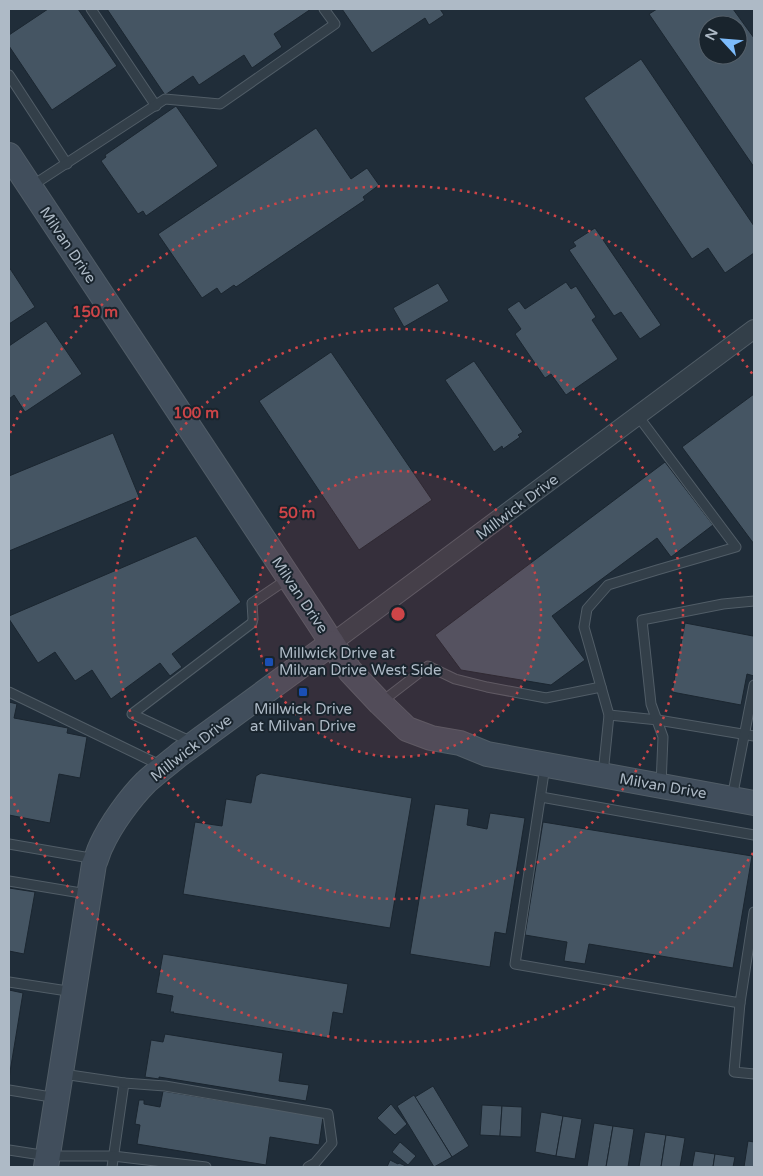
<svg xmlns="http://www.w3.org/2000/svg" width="763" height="1176" font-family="'Varela Round',sans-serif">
  <rect width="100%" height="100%" fill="#202d39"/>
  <g fill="#455563" stroke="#1b2630" fill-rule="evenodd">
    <polygon points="48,9 78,9 117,66 52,110 9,46 9,35"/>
    <polygon points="107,9 311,9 274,34 282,47 252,68 244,55 199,85 193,76 165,95"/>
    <polygon points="342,9 440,9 444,15 429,25 425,18 372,53"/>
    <path d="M657,9H733L754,38V167L649,14ZM708,25H738V55H708Z"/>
    <polygon points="641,59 754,226 754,253 725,273 708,248 692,259 584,98"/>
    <polygon points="176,106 218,166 146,216 143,211 138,214 101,161 106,157 105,155"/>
    <polygon points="316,128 351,179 367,168 379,185 363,197 365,200 236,287 234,285 221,294 217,288 202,298 158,234"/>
    <polygon points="595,228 661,325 640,339 621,312 614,316 569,250 576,246 573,242"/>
    <polygon points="9,267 35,307 9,324"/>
    <polygon points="566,282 571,289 576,286 596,317 592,320 618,359 566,395 551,374 545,378 515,334 521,329 507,309 519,301 525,309"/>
    <polygon points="438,283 449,301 404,327 393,308"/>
    <polygon points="46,321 82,374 25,412 14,395 9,399 9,346"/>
    <polygon points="331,352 432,500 359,550 259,401"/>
    <polygon points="474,361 523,432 518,435 520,437 503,449 502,446 494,452 445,380"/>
    <polygon points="754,394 754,544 682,447"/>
    <polygon points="113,433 139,497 9,551 9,476"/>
    <polygon points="665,462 713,525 671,557 657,538 552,616 585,660 551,685 461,670 435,635"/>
    <polygon points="196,536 241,602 172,654 182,667 170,676 160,663 111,699 92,670 75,681 55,652 38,663 9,619 9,616"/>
    <polygon points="685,623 753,636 754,632 754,676 747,674 741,705 672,692"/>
    <polygon points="9,702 17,704 14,718 68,728 67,733 87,737 80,778 59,774 50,823 9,815"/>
    <polygon points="261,773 412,798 390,928 183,894 195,822 222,826 226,799 251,803 256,776"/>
    <polygon points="435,804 469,809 467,825 487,829 490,813 525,818 506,934 495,932 490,967 410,954"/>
    <polygon points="543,822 752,856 733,968 589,944 585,964 564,961 567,942 525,935"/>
    <polygon points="9,888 35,892 24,954 9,951"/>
    <polygon points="163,954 348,984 343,1014 333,1012 329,1038 173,1013 174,1012 170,1012 173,996 156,993"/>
    <polygon points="9,990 23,993 9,1078"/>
    <polygon points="165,1034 283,1053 279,1081 309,1085 306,1101 159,1077 159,1079 145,1077 151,1040 163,1042"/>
    <polygon points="433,1086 469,1146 452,1157 415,1097"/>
    <polygon points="163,1091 323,1117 319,1145 270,1137 266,1165 137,1144 140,1125 135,1124 139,1100 144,1100 144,1104 160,1107"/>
    <polygon points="414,1095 452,1157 434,1167 397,1106"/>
    <polygon points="391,1104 407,1124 395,1135 377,1118"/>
    <polygon points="482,1105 502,1106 500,1136 480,1135"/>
    <polygon points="502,1106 522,1107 521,1137 500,1136"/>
    <polygon points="541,1112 563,1116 556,1156 535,1152"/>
    <polygon points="563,1116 582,1119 575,1159 556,1156"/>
    <polygon points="594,1123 613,1126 606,1167 587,1167"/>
    <polygon points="613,1126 634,1129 628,1167 606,1167"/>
    <polygon points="645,1132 666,1135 661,1167 639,1167"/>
    <polygon points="666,1135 685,1138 680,1167 661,1167"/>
    <polygon points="748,1141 754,1142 754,1167 744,1167"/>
    <polygon points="400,1142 416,1156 408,1165 392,1152"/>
    <polygon points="695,1151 715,1154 713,1167 692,1167"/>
    <polygon points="715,1154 735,1157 733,1167 713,1167"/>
    <polygon points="390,1160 398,1164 399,1163 408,1167 387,1167"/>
  </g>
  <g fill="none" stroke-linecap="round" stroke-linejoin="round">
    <g stroke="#515d67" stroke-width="11">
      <g id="lane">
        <polyline points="91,9 156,106"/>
        <polyline points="9,75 67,164"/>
        <polyline points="30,187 165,99 220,104 335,24 324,9"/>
        <polyline points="9,692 162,766"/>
        <polyline points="380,703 428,666 455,679 487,687 546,698 601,687"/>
        <polyline points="609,715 658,720 754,736"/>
        <polyline points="192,742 132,714 252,623 253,619 252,603 289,578"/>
        <polyline points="545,766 515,964 740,1003 754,912"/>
        <polyline points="603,774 609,715 584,627 587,609 608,585 657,570 736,547 638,416"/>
        <polyline points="661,785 663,737 651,704 642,620 723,604 754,601"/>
        <polyline points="541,797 754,835"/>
        <polyline points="732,798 754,685"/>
        <polyline points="9,844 96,859"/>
        <polyline points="9,881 87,894"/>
        <polyline points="9,982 74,992"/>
        <polyline points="740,1003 734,1072 754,1074"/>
        <polyline points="63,1074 124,1083 112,1167"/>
        <polyline points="124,1083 165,1086 328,1114 332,1143 315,1163 308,1167"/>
        <polyline points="9,1090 57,1098"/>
        <polyline points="9,1150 48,1156 113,1156 206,1167"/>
      </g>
    </g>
    <g stroke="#515d67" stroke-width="20">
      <polyline id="street" points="332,643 754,329"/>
    </g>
    <g stroke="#515d67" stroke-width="26">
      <g id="secondary">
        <polyline points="9,155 317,620 350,671 380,703 407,729 431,738 460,743 487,754 754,803"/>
        <path d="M46,1167L94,864C97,858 98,852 101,846C111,824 130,798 146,782C157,772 169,763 180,754L332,643"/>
      </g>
    </g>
    <use href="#lane" stroke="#333f49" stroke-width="9"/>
    <use href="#street" stroke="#333f49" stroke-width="18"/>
    <use href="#secondary" stroke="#414e5c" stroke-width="24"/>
  </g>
  <circle cx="398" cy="614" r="143" fill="#ce4548" fill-opacity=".12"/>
  <g fill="none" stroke="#ce4548" stroke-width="2.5" stroke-dasharray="2.5 5">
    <circle cx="398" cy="614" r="143"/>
    <circle cx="398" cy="614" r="285"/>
    <path d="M753 853A428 428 0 0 1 10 795M10 433A428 428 0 0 1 753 375"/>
  </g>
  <g fill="#1a4fb4" stroke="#19242d" stroke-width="2">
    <rect x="264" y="657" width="10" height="10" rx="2.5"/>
    <rect x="298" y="687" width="10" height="10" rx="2.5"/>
  </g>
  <g text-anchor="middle" stroke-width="4" stroke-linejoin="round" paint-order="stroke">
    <g font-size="15" fill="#aebac6" stroke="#19242d">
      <text transform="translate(68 245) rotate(56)" y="5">Milvan Drive</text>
      <text transform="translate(517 507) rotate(-37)" y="5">Millwick Drive</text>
      <text transform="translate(300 595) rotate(56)" y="5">Milvan Drive</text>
      <text transform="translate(191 748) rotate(-38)" y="5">Millwick Drive</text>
      <text transform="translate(663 786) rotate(10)" y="5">Milvan Drive</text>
    </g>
    <g font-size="15" fill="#aebac6" stroke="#19242d" text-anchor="start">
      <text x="279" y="658">Millwick Drive at<tspan x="279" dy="17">Milvan Drive West Side</tspan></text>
      <text x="303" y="714" text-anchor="middle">Millwick Drive<tspan x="303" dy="17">at Milvan Drive</tspan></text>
    </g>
  </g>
  <circle cx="398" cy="614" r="8" fill="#ce4548" stroke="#19242d" stroke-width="2.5"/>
  <g font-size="15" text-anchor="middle" font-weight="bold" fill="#ce4548" stroke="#19242d" stroke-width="4" stroke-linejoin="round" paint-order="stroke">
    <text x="95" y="317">150 m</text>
    <text x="196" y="418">100 m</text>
    <text x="297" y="518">50 m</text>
  </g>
  <rect width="763" height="1176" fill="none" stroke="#aebac6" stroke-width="20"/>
  <g transform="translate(723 40) rotate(296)"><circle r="24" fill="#19242d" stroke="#55606a"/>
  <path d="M0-4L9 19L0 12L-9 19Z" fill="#7dbcfc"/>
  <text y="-8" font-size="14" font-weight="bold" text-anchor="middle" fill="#aebac6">N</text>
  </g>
</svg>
